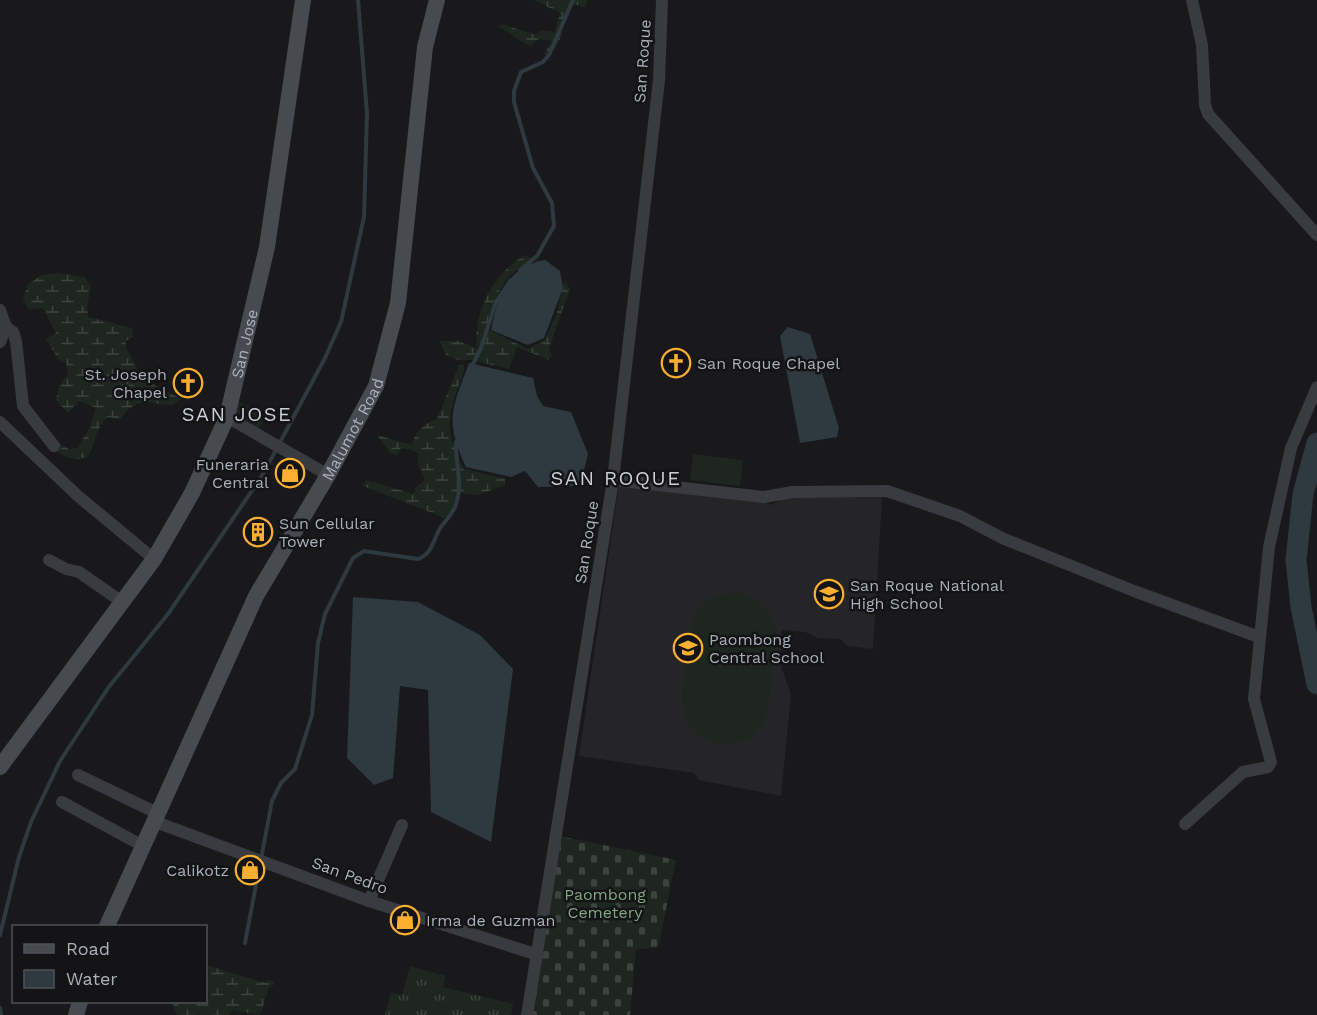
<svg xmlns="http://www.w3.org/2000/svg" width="1317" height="1015" font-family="'Work Sans',sans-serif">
  <defs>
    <pattern id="grass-tufts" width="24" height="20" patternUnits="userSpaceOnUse" patternTransform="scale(1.5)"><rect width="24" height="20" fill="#1e271f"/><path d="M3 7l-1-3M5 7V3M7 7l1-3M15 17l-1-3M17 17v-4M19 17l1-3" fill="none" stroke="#3c443e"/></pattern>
    <pattern id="wetland-marsh" width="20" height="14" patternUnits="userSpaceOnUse" patternTransform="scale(1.5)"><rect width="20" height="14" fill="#1e271f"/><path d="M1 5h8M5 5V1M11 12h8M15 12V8" fill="none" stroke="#3c443e"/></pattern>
    <pattern id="cemetery-stones" width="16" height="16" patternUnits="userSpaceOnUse" patternTransform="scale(1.5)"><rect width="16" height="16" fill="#1e271f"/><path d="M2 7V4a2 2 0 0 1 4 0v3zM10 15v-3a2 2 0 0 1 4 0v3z" fill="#3c443e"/></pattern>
  </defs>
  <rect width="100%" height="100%" fill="#19191b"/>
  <polygon fill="#252528" points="619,484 759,499 770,505 790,496 882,498 873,649 847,646 841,639 818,638 805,632 782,630 781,666 791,694 781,796 699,780 694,773 579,756"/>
  <polygon fill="url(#grass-tufts)" points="410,966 445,976 443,987 513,1004 511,1015 385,1015 391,993 402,995"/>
  <g fill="url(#wetland-marsh)">
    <path d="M534,0H587L585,7L573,4L565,14L561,37L550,57L544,54L552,41L539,39L530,46C518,41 511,33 499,27L501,24L536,35L541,30L555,32L560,13Z"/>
    <path d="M526,255L532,259C499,279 496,294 489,330L528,349L545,339L556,316L565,280L570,289L549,348L551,355L549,360L517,347L509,369L472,360H458L446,355L440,341H459L477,348C472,313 495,270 526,255Z"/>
    <path d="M59,273L84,277L91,286L87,307L88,317L132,328L133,337L126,341V348L139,371L153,375L151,383L181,399L173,405C147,405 139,394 120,419L108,417C95,428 96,442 88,457C67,463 58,452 42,439L48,436L70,450L77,448L89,429L96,408L79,401L68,413L56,400L59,386L68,374L66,363L58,359L46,339L56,333L43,308L29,309L23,299L28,284L42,275Z"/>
    <path d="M459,365H464V371C448,415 442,425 464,469L505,479V485L478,495L461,493C453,502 455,511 448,519L363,486L366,480L414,494L416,487L425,480L418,464L419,454L413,450L401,448L397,455L390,453L377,435L412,445C414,433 426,422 437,419Z"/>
    <polygon points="206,965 262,982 270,980 275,984 269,987 262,1010 259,1015 232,1010 229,1015 177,1015 172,1002 206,1002"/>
  </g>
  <polygon fill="url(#cemetery-stones)" points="560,836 676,860 658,948 636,949 630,1015 530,1015"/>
  <g fill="#1e271f">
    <polygon points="240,402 266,416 258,430 232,417"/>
    <polygon points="693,454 743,460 740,486 690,480"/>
    <path d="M735,592C749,596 764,602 771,617C779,634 774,653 772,671C769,697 771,730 742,741C734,743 723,745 715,743C699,739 685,723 683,707C680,694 689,624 696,613C705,599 719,595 735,592Z"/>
  </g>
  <g fill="#2e3940">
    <path d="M545,260L560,271L563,288L544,338L528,345L491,330C498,296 507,266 545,260Z"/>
    <polygon points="788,327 810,334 839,428 837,437 800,443 780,336"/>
    <path d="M469,363L533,378L537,396L543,406L571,412L588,454L580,486L538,487L525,471L511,477L466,467C444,420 452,409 469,363Z"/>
    <polygon points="353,597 418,602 480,635 513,669 491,842 431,812 428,690 400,686 393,778 374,785 347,758"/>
  </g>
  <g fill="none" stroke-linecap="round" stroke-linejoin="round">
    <g stroke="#2e3940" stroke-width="4">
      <polyline points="520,270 537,256 554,226 552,203 533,168 514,102 514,91 521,72 543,62 549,55 573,0"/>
      <polyline points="471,368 481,348 496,302 511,280"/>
      <polyline points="0,935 19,857 31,822 60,761 108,688 168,614 262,476 325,358 341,322 364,217 367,113 358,0"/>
      <path d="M245,943L272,801L281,783L295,769L312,715L318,643L325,614L353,558L364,551L418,559C431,555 433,542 439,530C444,522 451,516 455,507C464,485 455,464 456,442"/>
      <polyline points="0,1008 1,1015"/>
    </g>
    <polyline stroke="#2e3940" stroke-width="21" points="1317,443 1303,494 1296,560 1301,607 1317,684"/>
    <g stroke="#393b40" stroke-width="12">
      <polyline points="1192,0 1202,45 1205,105 1208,114 1317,235"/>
      <polyline points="0,310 6,327 0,342"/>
      <polyline points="6,327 13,332 16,341 23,406 54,446"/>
      <polyline points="227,417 328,475"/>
      <polyline points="0,422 78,496 154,559"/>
      <polyline points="613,480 764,497 793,492 887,491 960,516 1002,538 1134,591 1259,637"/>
      <polyline points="49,560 66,569 79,572 122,602"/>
      <polyline points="78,775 157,813"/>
      <polyline points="62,802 143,846"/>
      <polyline points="153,821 369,901 538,955"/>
      <polyline points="1185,824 1243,772 1268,767 1271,762 1254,699 1269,547 1291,448 1317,387"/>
      <polyline points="369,901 402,825"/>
      <polyline points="527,1015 613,480 659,80 662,0"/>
    </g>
    <g stroke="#474a50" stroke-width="16">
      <path id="s1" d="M0,767L154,559L192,493L227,417L267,247L303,0"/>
      <path id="s2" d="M107,926L256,596L328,475L376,386L398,303L425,47L437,0"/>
      <polyline points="76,1015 80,1002"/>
    </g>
  </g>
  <defs>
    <g id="church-ring" transform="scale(1.5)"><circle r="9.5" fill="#141416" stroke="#fbaf31" stroke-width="1.5"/><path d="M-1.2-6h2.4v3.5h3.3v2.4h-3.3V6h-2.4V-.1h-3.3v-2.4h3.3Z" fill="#fbaf31"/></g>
    <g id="shop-ring" transform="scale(1.5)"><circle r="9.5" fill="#141416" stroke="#fbaf31" stroke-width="1.5"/><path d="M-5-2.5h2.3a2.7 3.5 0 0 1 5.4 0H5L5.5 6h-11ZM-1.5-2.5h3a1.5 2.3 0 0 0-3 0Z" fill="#fbaf31"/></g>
    <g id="building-ring" transform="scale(1.5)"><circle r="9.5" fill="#141416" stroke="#fbaf31" stroke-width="1.5"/><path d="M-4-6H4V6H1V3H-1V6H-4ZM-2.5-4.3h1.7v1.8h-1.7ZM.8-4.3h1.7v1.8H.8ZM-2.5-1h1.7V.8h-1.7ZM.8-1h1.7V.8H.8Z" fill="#fbaf31"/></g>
    <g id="school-ring" transform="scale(1.5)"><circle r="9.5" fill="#141416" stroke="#fbaf31" stroke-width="1.5"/><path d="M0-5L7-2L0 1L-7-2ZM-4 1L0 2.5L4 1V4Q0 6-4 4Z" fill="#fbaf31"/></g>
  </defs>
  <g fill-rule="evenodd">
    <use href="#church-ring" x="676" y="363"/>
    <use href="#church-ring" x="188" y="383"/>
    <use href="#shop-ring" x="290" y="473"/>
    <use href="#building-ring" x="258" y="532"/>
    <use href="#school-ring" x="829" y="594"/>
    <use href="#school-ring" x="688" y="648"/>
    <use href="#shop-ring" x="250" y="870"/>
    <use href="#shop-ring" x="405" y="920"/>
  </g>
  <g text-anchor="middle" stroke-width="5" stroke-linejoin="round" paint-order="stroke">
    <g font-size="16" fill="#aab0bb" stroke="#141416">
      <text transform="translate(642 61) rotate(-86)" y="6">San Roque</text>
      <text dy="6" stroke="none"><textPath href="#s1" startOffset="494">San Jose</textPath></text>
      <text dy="6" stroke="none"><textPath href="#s2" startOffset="555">Malumot Road</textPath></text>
      <text transform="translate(586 542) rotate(-81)" y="6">San Roque</text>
      <text transform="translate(350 875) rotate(20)" y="6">San Pedro</text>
    </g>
    <g font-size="16" fill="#aab0bb" stroke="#141416" text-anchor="start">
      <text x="697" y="369">San Roque Chapel</text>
      <text x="167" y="380" text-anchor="end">St. Joseph<tspan x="167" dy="18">Chapel</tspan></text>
      <text x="269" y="470" text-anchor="end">Funeraria<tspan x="269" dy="18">Central</tspan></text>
      <text x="279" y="529">Sun Cellular<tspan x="279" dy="18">Tower</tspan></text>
      <text x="850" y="591">San Roque National<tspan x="850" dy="18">High School</tspan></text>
      <text x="709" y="645">Paombong<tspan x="709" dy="18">Central School</tspan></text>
      <text x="229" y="876" text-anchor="end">Calikotz</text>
      <text x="426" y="926">Irma de Guzman</text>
    </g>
    <g font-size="16" fill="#81a782" stroke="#141416">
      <text x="605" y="900">Paombong<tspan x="605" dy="18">Cemetery</tspan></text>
    </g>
    <g font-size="20" letter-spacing="1.5" fill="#cccfd7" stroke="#141416">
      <text x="237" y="421">SAN JOSE</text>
      <text x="616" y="485">SAN ROQUE</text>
    </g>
  </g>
  <rect x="12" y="925" width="195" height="78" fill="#141416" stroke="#505258" stroke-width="1.5"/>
  <rect x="24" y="944" width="30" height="9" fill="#474a50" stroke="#505258" stroke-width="1.5"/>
  <text x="66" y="955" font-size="18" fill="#aab0bb">Road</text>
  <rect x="24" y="970" width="30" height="18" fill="#2e3940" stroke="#505258" stroke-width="1.5"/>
  <text x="66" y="985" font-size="18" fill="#aab0bb">Water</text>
</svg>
